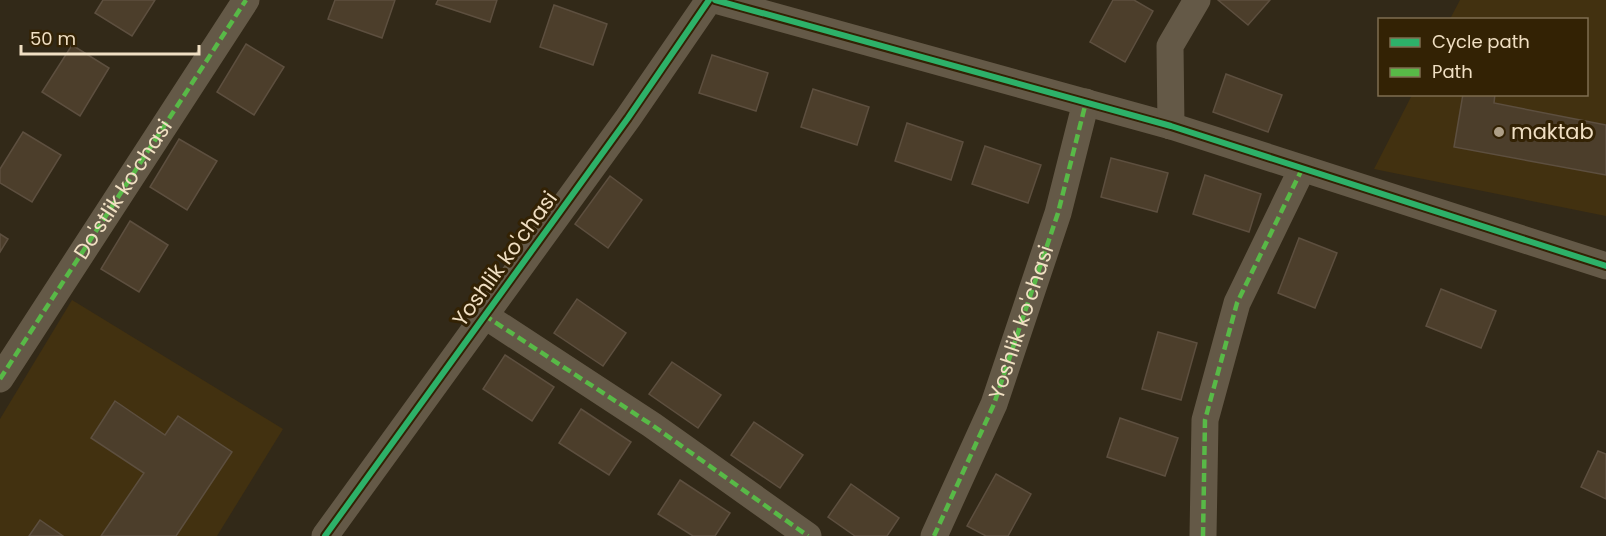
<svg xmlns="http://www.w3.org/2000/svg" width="1606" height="536" font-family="Poppins,sans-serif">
  <rect width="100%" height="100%" fill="#322918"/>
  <g fill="#423110">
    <polygon points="1460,0 1606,0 1606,216 1374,169 1412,95 1586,94 1586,20 1450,19"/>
    <polygon points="72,300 283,429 217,536 0,536 0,419"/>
  </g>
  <g fill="#4c3e2b" stroke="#5d4f3f" stroke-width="1.5">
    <polygon points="103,0 155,0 132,36 95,13"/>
    <polygon points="335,0 395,0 382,38 328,19"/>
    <polygon points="438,0 497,0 490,22 436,4"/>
    <polygon points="1113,0 1134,0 1153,11 1125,62 1090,42"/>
    <polygon points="1218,0 1270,0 1248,25"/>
    <polygon points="554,5 607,24 593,65 540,47"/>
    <polygon points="246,44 284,67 254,115 217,92"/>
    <polygon points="72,45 109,68 80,116 42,92"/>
    <polygon points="712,55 768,73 756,111 699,93"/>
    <polygon points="1226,74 1282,95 1268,132 1213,112"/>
    <polygon points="813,89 869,107 857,145 801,127"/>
    <polygon points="1463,94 1495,94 1494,103 1606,125 1606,175 1454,147"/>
    <polygon points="907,123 963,142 951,180 895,161"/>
    <polygon points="23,132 61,155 32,202 0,183 0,169"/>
    <polygon points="179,139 217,161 187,210 150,187"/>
    <polygon points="985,146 1041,165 1028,203 972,184"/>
    <polygon points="1111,158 1168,173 1157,212 1101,197"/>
    <polygon points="1205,175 1261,194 1249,232 1193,214"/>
    <polygon points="610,176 642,200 608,248 575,224"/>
    <polygon points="130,221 168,245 139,292 101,269"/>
    <polygon points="0,234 8,239 0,252"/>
    <polygon points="1299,238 1337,253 1315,308 1278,293"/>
    <polygon points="1441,289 1496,311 1481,348 1426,326"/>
    <polygon points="577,299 626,333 603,366 554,333"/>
    <polygon points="1158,332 1197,343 1181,400 1142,389"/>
    <polygon points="505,355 554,387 532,421 483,389"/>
    <polygon points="672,362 721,395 698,428 649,394"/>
    <polygon points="115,401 165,435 178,416 232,452 176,536 101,536 144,473 91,438"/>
    <polygon points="581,409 631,442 609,475 559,443"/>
    <polygon points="1120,418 1178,438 1165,476 1107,457"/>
    <polygon points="754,422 803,455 780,488 731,455"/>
    <polygon points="1598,451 1606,454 1606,499 1581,487"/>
    <polygon points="996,474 1031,494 1008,536 986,536 967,526"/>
    <polygon points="680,480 730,513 715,536 693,536 658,514"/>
    <polygon points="851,484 899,518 887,536 855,536 828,517"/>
    <polygon points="40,520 63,536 29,536"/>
  </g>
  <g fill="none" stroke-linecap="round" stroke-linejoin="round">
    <g stroke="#645947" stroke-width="27">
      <polyline points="715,0 1171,126 1606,266"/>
      <polyline points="1171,126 1170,46 1197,0"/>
      <polyline points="484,315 652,425 808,536"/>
      <path id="s1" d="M0,379L246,0"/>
      <polyline points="325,536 628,118 709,0"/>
      <path id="s2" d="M934,536L994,404L1058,213L1086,102"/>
      <polyline points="1203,536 1205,420 1237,303 1302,169"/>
    </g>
    <g stroke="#58b947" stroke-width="4.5" stroke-dasharray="9 4.5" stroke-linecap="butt">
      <polyline points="484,315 652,425 808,536"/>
      <polyline points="0,379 246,0"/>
      <polyline points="934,536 994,404 1058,213 1086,102"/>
      <polyline points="1203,536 1205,420 1237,303 1302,169"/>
    </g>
    <g stroke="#332204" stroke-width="10">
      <g id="cycleway">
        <polyline points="715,0 1171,126 1606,266"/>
        <polyline points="325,536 628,118 709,0"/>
      </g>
    </g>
    <use href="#cycleway" stroke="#2db169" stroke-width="6"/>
  </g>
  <circle fill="#ae9f87" stroke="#332204" stroke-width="2" cx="1499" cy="132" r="6"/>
  <g text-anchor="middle" stroke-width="6" stroke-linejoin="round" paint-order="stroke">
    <g font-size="21" fill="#f0dfc3" stroke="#332204" text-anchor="start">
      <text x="1511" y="139">maktab</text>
    </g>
    <g font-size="21" fill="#f0dfc3" stroke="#332204">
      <text dy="7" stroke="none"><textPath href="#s1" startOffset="226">Do'stlik ko'chasi</textPath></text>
      <text transform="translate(505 259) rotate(-54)" y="7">Yoshlik ko'chasi</text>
      <text dy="7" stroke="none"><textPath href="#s2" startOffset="231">Yoshlik ko'chasi</textPath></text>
    </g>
  </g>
  <rect x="1378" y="18" width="210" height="78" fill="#332204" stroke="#7f6e50" stroke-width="1.5"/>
  <rect x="1390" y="38" width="30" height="9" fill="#2db169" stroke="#7f6e50" stroke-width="1.5"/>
  <text x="1432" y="48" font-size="18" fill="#f0dfc3">Cycle path</text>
  <rect x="1390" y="68" width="30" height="9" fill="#58b947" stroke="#7f6e50" stroke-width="1.5"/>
  <text x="1432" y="78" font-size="18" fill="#f0dfc3">Path</text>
  <path d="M21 45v9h178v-9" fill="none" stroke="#f0dfc3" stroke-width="3"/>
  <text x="30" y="45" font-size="18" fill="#f0dfc3" stroke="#332204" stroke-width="4.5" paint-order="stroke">50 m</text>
</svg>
